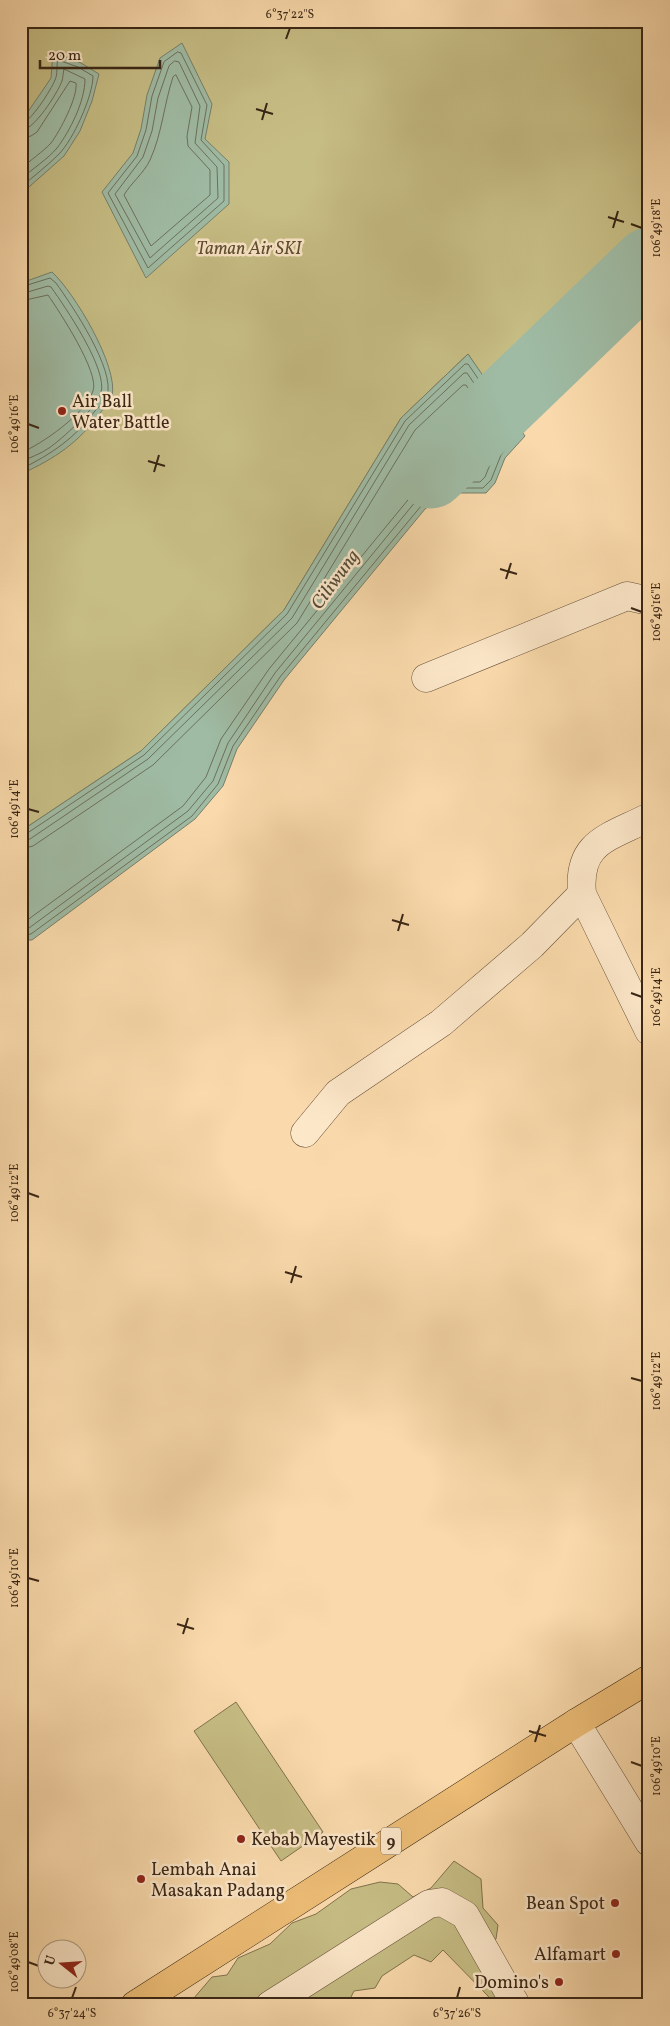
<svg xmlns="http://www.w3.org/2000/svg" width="670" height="2026" font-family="Vollkorn,serif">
  <rect width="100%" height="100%" fill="#fadaac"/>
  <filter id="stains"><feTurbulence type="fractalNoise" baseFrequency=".004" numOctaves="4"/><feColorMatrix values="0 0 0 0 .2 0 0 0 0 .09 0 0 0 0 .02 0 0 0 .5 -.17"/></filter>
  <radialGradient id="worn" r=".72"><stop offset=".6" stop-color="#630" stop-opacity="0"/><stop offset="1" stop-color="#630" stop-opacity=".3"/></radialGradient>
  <g fill="#c6bd84" stroke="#80724c">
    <polygon points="21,21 649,21 649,262 644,268 501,405 468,354 401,418 284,610 141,751 21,831"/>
    <polygon points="236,1702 323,1832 281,1861 194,1731"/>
    <polygon points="454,1861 481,1879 483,1908 498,1925 496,1939 480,1952 524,2005 493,2005 488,1996 443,1950 431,1962 414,1955 382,1976 375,1988 354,1991 347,2005 188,2005 212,1977 227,1975 238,1958 270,1944 292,1923 316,1914 351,1889 380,1882 398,1884 413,1897 431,1888"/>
  </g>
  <g fill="#9fbba4" stroke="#767f6b">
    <polygon points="182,43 212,104 205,139 229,162 229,204 146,278 102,192 133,153 141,129 147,95 160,58"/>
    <polygon points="53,52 81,63 99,74 92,101 80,131 64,156 21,194 21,122 51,78"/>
    <path d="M52,272C74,292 119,367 112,396C111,401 104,407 101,412C78,443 56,458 21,474V283Z"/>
    <polygon points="468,354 525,436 505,458 495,483 486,493 446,493 425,509 284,680 237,749 223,786 195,819 32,940 21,940 21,831 141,751 284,610 401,418"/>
  </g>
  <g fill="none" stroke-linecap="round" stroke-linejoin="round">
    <g stroke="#6c705c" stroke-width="1">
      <polygon points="178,52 181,53 207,105 201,140 224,165 224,201 148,268 108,193 137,156 146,130 152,96 164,62"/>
      <polygon points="175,61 179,62 200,106 195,143 217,167 218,198 150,258 115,194 143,157 152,131 158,98 169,66"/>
      <path d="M176,75L192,107L187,136L188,146L210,170V195L151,246L124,195C131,183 144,173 150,160C162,134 164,104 173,77Z"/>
      <path d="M21,124C30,123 51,90 55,80C58,74 56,66 58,60L78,67L93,76C93,96 73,140 59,154C47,166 34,176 21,187"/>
      <path d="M21,131C34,130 57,94 62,81C63,78 63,73 64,69L85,79C85,101 70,131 57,148C48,159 32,169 21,179"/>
      <path d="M21,138L31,136L37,132L70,81L76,83C78,97 60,131 51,143C43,152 30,160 21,169"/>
      <path d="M21,287L50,278L56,283C71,304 116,370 107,396C105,401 99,407 95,411C75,438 52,454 21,469"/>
      <path d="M21,294L48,286L51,287C65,307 108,369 101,393C97,407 61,440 49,448C41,454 30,457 21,462"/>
      <path d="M21,301L48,295C59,311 100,373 93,391C84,415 43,443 21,453"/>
      <polyline points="21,835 26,834 144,755 287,614 405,421 465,364 468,364 517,435 501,455 491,480 483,488 445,488 421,506 280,677 233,746 218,784 192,816 31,934 21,935"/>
      <polyline points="21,841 30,839 148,759 292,618 409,425 464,373 467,373 509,434 495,452 485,477 480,482 443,482 416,501 275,673 228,743 213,781 188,811 29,928 21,929"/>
      <polyline points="21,849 33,846 153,765 297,623 415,430 463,385 466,385 500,434 488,449 478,473 441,475 412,495 269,669 221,739 206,777 183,806 26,921 21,921"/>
    </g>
    <polyline stroke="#9fbba4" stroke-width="71" points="431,473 649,263"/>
    <g stroke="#69533b" stroke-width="29">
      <g id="street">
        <polyline points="426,678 627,596 649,601"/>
        <path d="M649,817C609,838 577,841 582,894L649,1031"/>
        <polyline points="305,1133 338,1093 441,1023 532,945 582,894"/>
        <polyline points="576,1723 649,1842"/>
        <polyline points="270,2005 429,1904 442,1902 465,1915 516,2005"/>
      </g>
    </g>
    <g stroke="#392615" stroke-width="29">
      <polyline id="highway" points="135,2005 576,1723 649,1679"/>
    </g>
    <use href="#street" stroke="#fce7c9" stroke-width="28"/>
    <use href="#highway" stroke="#edbd76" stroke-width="28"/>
  </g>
  <path fill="none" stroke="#392615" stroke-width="2" d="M286,39L290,28M256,109L273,114M262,120L267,103M608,217L624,222M631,224L642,228M613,228L618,211M28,424L39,428M148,461L165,466M154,472L159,455M500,569L517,574M506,579L511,563M631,608L642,612M28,809L39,812M392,920L409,925M398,931L403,914M631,993L642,997M28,1193L39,1197M285,1272L302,1277M291,1283L296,1266M631,1378L642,1381M28,1578L39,1581M177,1624L194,1629M183,1634L188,1618M529,1731L546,1736M535,1742L540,1725M631,1762L642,1766M28,1962L39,1966M72,1998L76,1987M457,1998L460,1987"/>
  <g fill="#8f2418" stroke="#fce7c9" stroke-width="2">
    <circle cx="62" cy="411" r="5"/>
    <circle cx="241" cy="1839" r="5"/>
    <circle cx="141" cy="1879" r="5"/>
    <circle cx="615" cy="1903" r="5"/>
    <circle cx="616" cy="1954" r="5"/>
    <circle cx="559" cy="1982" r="5"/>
  </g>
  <g text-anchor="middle" stroke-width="5" stroke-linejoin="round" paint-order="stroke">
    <rect fill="#fce7c9" stroke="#74604b" stroke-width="1" x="381" y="1827.5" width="20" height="27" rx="4"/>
    <g font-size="16" font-weight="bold" fill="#392615">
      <text x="391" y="1847">9</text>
    </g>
    <g font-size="18" font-style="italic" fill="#5c4c31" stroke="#fce7c9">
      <text x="249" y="254">Taman Air SKI</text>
    </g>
    <g font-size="18" fill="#392615" stroke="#fce7c9" text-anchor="start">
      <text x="72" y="407">Air Ball<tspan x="72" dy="21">Water Battle</tspan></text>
      <text x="251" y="1845">Kebab Mayestik</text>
      <text x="151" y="1875">Lembah Anai<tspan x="151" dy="21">Masakan Padang</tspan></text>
      <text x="605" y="1909" text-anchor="end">Bean Spot</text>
      <text x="606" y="1960" text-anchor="end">Alfamart</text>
      <text x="549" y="1988" text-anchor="end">Domino's</text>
    </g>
    <g font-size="19" font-style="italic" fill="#524b39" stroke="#fce7c9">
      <text transform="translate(334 579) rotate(-54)" y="7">Ciliwung</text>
    </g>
  </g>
  <rect width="670" height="2026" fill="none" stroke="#fadaac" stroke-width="55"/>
  <g transform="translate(62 1964) rotate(287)"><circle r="24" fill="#fce7c9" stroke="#ae9a81"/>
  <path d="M0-4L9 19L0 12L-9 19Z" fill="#8f2418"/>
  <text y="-8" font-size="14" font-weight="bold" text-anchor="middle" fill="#392615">U</text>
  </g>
  <path d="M40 60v8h120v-8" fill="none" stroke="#392615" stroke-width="2.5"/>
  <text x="48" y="60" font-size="15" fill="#392615" stroke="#fce7c9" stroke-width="4" paint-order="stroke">20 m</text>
  <rect x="28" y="28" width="614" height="1970" fill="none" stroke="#392615" stroke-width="2"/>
  <g font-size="12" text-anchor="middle" fill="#392615">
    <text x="290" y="18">6°37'22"S</text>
    <text transform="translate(656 228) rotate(-90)" y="4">106°49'18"E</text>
    <text transform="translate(14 424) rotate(-90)" y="4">106°49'16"E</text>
    <text transform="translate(656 612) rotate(-90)" y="4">106°49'16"E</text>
    <text transform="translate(14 809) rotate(-90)" y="4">106°49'14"E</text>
    <text transform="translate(656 997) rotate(-90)" y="4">106°49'14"E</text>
    <text transform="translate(14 1193) rotate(-90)" y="4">106°49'12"E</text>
    <text transform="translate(656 1381) rotate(-90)" y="4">106°49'12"E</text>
    <text transform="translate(14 1578) rotate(-90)" y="4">106°49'10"E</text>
    <text transform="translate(656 1766) rotate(-90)" y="4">106°49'10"E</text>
    <text transform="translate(14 1962) rotate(-90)" y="4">106°49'08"E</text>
    <text x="72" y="2017">6°37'24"S</text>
    <text x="457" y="2017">6°37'26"S</text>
  </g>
  <rect width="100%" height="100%" filter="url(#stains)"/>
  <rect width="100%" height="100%" fill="url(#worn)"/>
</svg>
